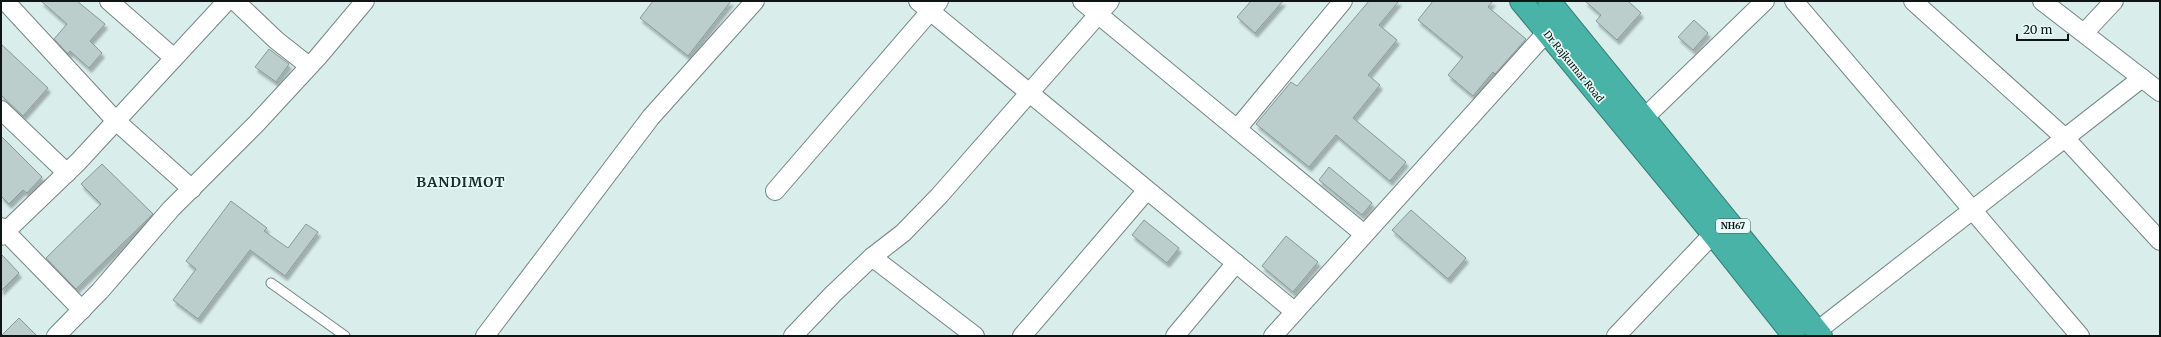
<svg xmlns="http://www.w3.org/2000/svg" width="2161" height="337" font-family="Merriweather,serif">
  <defs>
    <filter id="shadow"><feDropShadow dx="2.5" dy="4.5" stdDeviation="1" flood-color="#0004"/></filter>
  </defs>
  <rect width="100%" height="100%" fill="#d9edea"/>
  <g fill="#bbcecb" stroke="#879a97" filter="url(#shadow)">
    <polygon points="41,1 77,1 105,24 90,41 102,53 89,68 70,51 68,54 54,39 67,24"/>
    <polygon points="653,1 731,1 688,56 640,18"/>
    <polygon points="1251,1 1283,1 1255,33 1237,17"/>
    <polygon points="1369,1 1399,1 1379,25 1397,40 1368,75 1380,85 1353,118 1406,162 1390,181 1336,135 1309,167 1256,124 1291,82 1297,86"/>
    <polygon points="1433,1 1493,1 1488,7 1526,39 1495,74 1493,72 1473,96 1448,75 1463,57 1418,20"/>
    <polygon points="1585,1 1628,1 1641,13 1617,40 1596,21 1601,15"/>
    <polygon points="1694,20 1708,33 1693,50 1678,37"/>
    <polygon points="1,44 48,88 23,116 1,95"/>
    <polygon points="269,49 289,64 276,82 255,67"/>
    <polygon points="1,136 42,177 27,193 23,190 9,204 1,196"/>
    <polygon points="102,164 153,214 76,289 46,258 101,204 81,184"/>
    <polygon points="1329,167 1372,203 1362,215 1319,180"/>
    <polygon points="231,201 267,228 264,231 288,248 306,224 318,232 285,276 250,250 198,319 173,300 196,269 186,261"/>
    <polygon points="1411,210 1466,258 1448,279 1392,230"/>
    <polygon points="1144,220 1179,248 1167,263 1132,235"/>
    <polygon points="1286,236 1318,262 1293,292 1262,266"/>
    <polygon points="1,254 19,273 1,291"/>
    <polygon points="19,318 37,336 1,336"/>
  </g>
  <g fill="none" stroke-linecap="round" stroke-linejoin="round">
    <g stroke="#748683" stroke-width="11">
      <polyline id="lane" points="271,283 345,336"/>
    </g>
    <g stroke="#748683" stroke-width="20">
      <g id="street">
        <polyline points="5,1 116,121 192,189"/>
        <polyline points="109,1 174,58"/>
        <polyline points="235,1 276,40 309,66"/>
        <polyline points="918,1 1294,311"/>
        <polyline points="1082,1 1364,234"/>
        <polyline points="1794,1 2080,336"/>
        <polyline points="1913,1 2065,138 2160,241"/>
        <polyline points="2042,1 2160,92"/>
        <polyline points="2084,33 2114,1"/>
        <polyline points="1,110 67,173"/>
        <polyline points="1644,118 1765,1"/>
        <polyline points="1237,129 1343,1"/>
        <polyline points="775,191 939,1"/>
        <polyline points="1,227 82,310"/>
        <polyline points="1,236 78,162 227,1"/>
        <polyline points="872,257 975,336"/>
        <polyline points="1817,331 2142,78"/>
        <polyline points="56,336 100,291 171,209 257,123 318,57 365,1"/>
        <polyline points="485,336 651,117 755,1"/>
        <polyline points="793,336 833,294 872,257 903,233 939,196 1110,1"/>
        <polyline points="1022,336 1147,190"/>
        <polyline points="1175,336 1236,263"/>
        <polyline points="1273,336 1546,33"/>
        <polyline points="1616,336 1713,234"/>
      </g>
    </g>
    <g stroke="#347c74" stroke-width="24">
      <g id="highway">
        <polyline points="1521,1 1713,234 1794,336"/>
        <polyline points="1549,1 1821,336"/>
      </g>
    </g>
    <use href="#lane" stroke="#fff" stroke-width="9"/>
    <use href="#street" stroke="#fff" stroke-width="18"/>
    <use href="#highway" stroke="#49b3a7" stroke-width="22"/>
  </g>
  <g text-anchor="middle" stroke-width="3.5" stroke-linejoin="round" paint-order="stroke">
    <rect fill="#e6fbf7" stroke="#4f5a58" stroke-width="1" x="1716" y="219" width="34" height="14" rx="3"/>
    <g font-size="9" font-weight="bold" fill="#0e1514">
      <text x="1733" y="229">NH67</text>
    </g>
    <g font-size="10" fill="#0e1514" stroke="#e6fbf7">
      <text transform="translate(1574 66) rotate(51)" y="4">Dr Rajkumar Road</text>
    </g>
    <g font-size="14" font-weight="bold" letter-spacing="1" fill="#1e2e2b" stroke="#e6fbf7">
      <text x="461" y="187">BANDIMOT</text>
    </g>
  </g>
  <rect width="2161" height="337" fill="none" stroke="#0e1514" stroke-width="4"/>
  <path d="M2017 34v6h51v-6" fill="none" stroke="#0e1514" stroke-width="2"/>
  <text x="2023" y="34" font-size="12" fill="#0e1514" stroke="#e6fbf7" stroke-width="3" paint-order="stroke">20 m</text>
</svg>
